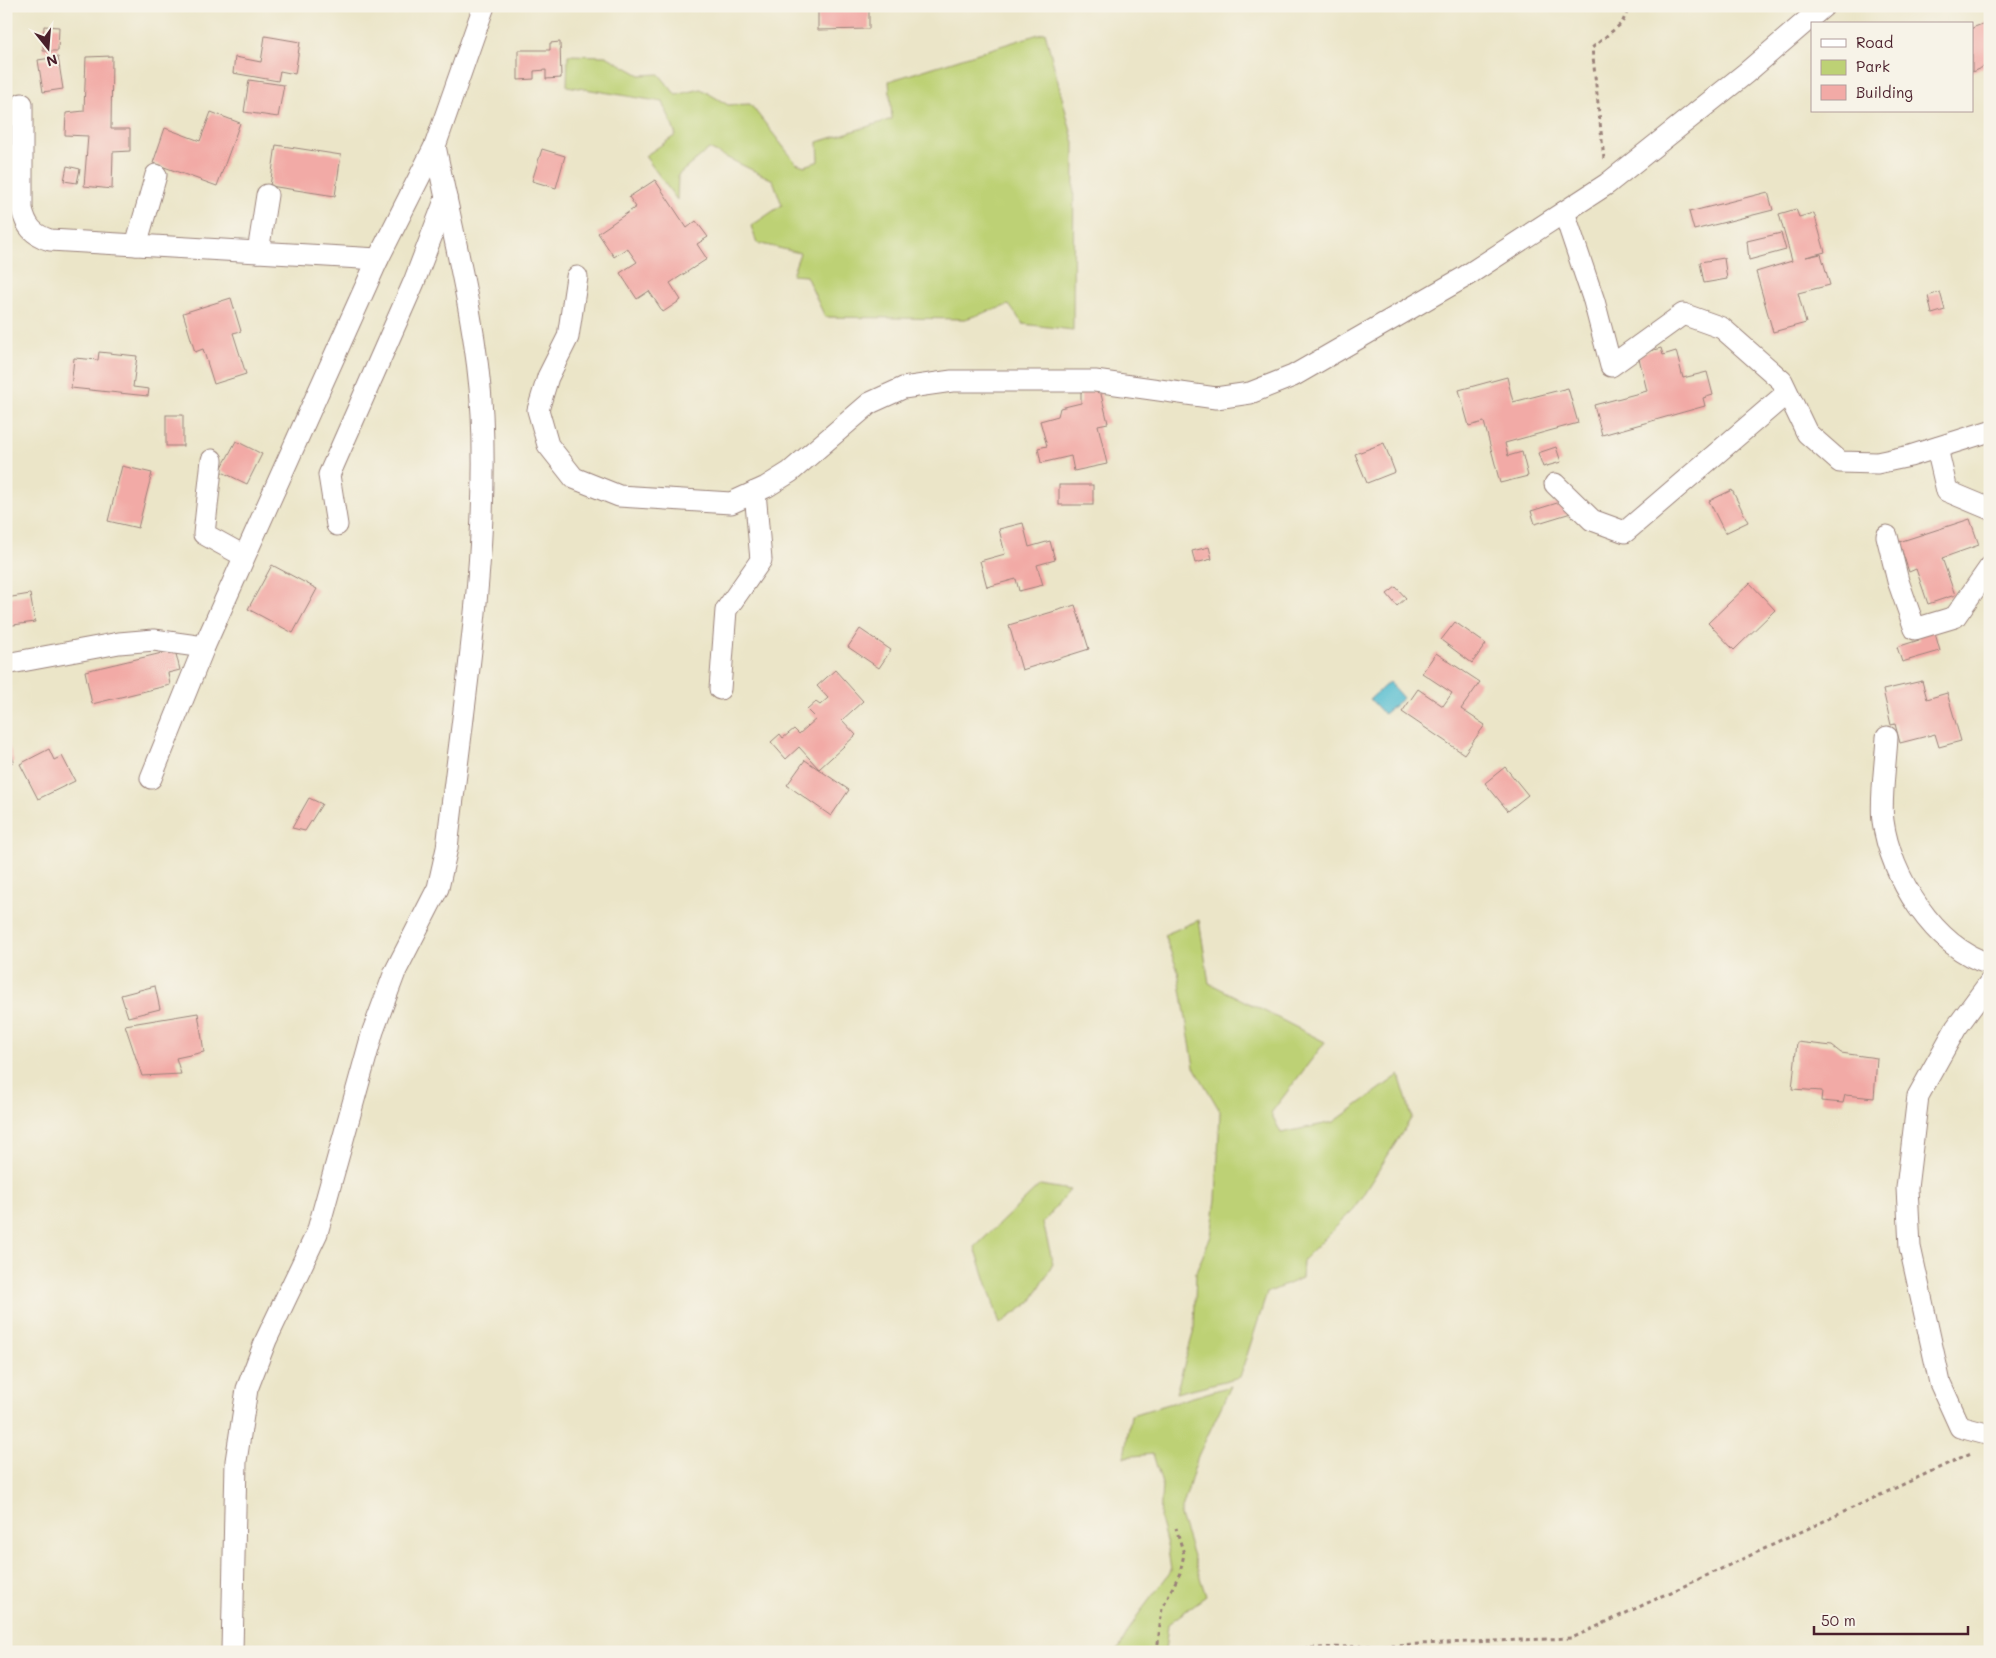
<svg xmlns="http://www.w3.org/2000/svg" width="1996" height="1658" font-family="Mali,sans-serif">
  <rect width="100%" height="100%" fill="#f7f3e8"/>
  <filter id="ink" filterUnits="userSpaceOnUse"><feTurbulence type="fractalNoise" baseFrequency=".02" numOctaves="2"/><feDisplacementMap in="SourceGraphic" scale="10" xChannelSelector="R" yChannelSelector="G"/><feConvolveMatrix kernelMatrix="1 2 1 2 8 2 1 2 1" color-interpolation-filters="sRGB"/></filter>
  <filter id="wash" filterUnits="userSpaceOnUse"><feTurbulence type="fractalNoise" baseFrequency=".0096" numOctaves="4" result="noise"/><feDisplacementMap in="SourceGraphic" scale="20" xChannelSelector="R" yChannelSelector="G"/><feGaussianBlur stdDeviation="1.12" result="paint"/><feColorMatrix in="noise" values="0 0 0 0 0 0 0 0 0 0 0 0 0 0 0 0 0 1.4 0 .05"/><feComposite in="paint" operator="in"/></filter>
  <g filter="url(#wash)">
    <rect width="100%" height="100%" fill="#ebe5c8"/>
    <g fill="#bdd175" stroke="#847850">
      <polygon points="1045,32 1074,143 1073,330 1023,324 1009,305 965,319 825,317 806,276 792,275 800,253 757,243 751,226 782,205 773,180 709,149 678,175 677,200 645,156 676,135 663,102 567,86 568,55 606,56 640,75 659,74 676,95 701,89 728,105 750,104 796,163 805,166 819,161 818,142 892,119 889,81"/>
      <polygon points="1199,920 1209,983 1325,1042 1271,1113 1281,1133 1334,1122 1399,1075 1412,1117 1354,1209 1303,1260 1302,1278 1267,1293 1240,1377 1176,1393 1194,1330 1196,1272 1211,1236 1216,1199 1220,1111 1194,1067 1178,971 1164,935"/>
      <polygon points="1040,1185 1070,1190 1043,1223 1053,1264 1031,1302 1000,1324 975,1247"/>
      <polygon points="1231,1386 1198,1456 1180,1516 1206,1596 1168,1624 1165,1652 1117,1652 1137,1616 1171,1571 1168,1549 1160,1519 1162,1484 1153,1454 1124,1457 1131,1415"/>
    </g>
    <polygon fill="#54bdd0" stroke="#4f6e7e" points="1389,682 1403,698 1384,714 1370,699"/>
    <g id="blocks">
      <g fill="#f2aaa6">
        <polygon points="818,6 869,6 869,29 818,30"/>
        <polygon points="1990,21 1990,64 1972,72 1972,28"/>
        <polygon points="44,26 59,27 58,51 43,51"/>
        <polygon points="265,36 300,42 295,74 280,71 278,81 233,73 235,57 261,62"/>
        <polygon points="560,42 561,78 546,79 546,70 534,71 534,79 518,80 518,50 550,50 550,43"/>
        <polygon points="112,56 111,129 130,129 130,151 113,152 112,189 84,186 88,136 65,135 66,113 84,111 86,57"/>
        <polygon points="58,57 63,89 43,92 38,60"/>
        <polygon points="249,80 284,85 278,117 244,112"/>
        <polygon points="211,112 240,123 217,186 153,163 165,128 200,141"/>
        <polygon points="276,145 341,155 335,196 270,186"/>
        <polygon points="542,149 565,156 556,188 532,181"/>
        <polygon points="67,166 80,169 77,183 64,181"/>
        <polygon points="655,180 687,228 696,221 708,237 697,244 707,259 670,283 681,300 663,312 649,291 637,299 620,273 637,262 627,248 614,257 598,233 636,207 629,197"/>
        <polygon points="1768,192 1773,210 1694,230 1689,212"/>
        <polygon points="1796,209 1799,217 1814,213 1825,252 1806,257 1821,254 1830,285 1798,293 1806,323 1773,332 1756,272 1792,261 1779,214"/>
        <polygon points="1781,233 1786,250 1749,260 1747,241"/>
        <polygon points="1724,258 1727,279 1704,283 1700,262"/>
        <polygon points="1940,292 1945,310 1932,314 1928,296"/>
        <polygon points="231,298 241,331 233,333 246,374 214,384 203,349 195,352 183,313"/>
        <polygon points="1661,348 1663,355 1676,351 1683,378 1707,372 1713,395 1703,398 1705,406 1602,435 1594,405 1647,391 1638,354"/>
        <polygon points="99,352 137,356 133,387 149,389 148,396 71,388 74,358 98,360"/>
        <polygon points="1507,377 1513,402 1568,388 1578,423 1505,443 1508,456 1522,452 1528,476 1500,483 1484,422 1469,426 1459,390"/>
        <polygon points="1100,390 1108,423 1098,425 1107,464 1074,471 1071,456 1041,463 1038,448 1047,446 1040,421 1058,416 1060,408 1081,403 1081,392"/>
        <rect x="166" y="415" width="17" height="31"/>
        <polygon points="236,441 262,454 247,484 220,471"/>
        <polygon points="1384,443 1395,472 1367,483 1355,454"/>
        <polygon points="1556,447 1561,462 1543,467 1538,453"/>
        <polygon points="122,466 152,473 138,528 108,521"/>
        <rect x="1059" y="485" width="34" height="20"/>
        <polygon points="1732,490 1748,522 1725,533 1709,501"/>
        <polygon points="1567,500 1571,513 1535,524 1531,511"/>
        <polygon points="1970,519 1979,545 1942,558 1955,595 1928,604 1916,569 1909,572 1899,542"/>
        <polygon points="1023,523 1029,547 1050,541 1055,560 1037,565 1043,585 1019,591 1016,579 987,587 980,561 1005,554 999,529"/>
        <polygon points="1209,547 1212,559 1195,563 1192,551"/>
        <polygon points="272,565 317,589 293,633 248,609"/>
        <polygon points="1750,583 1775,610 1734,650 1708,623"/>
        <polygon points="1396,587 1406,598 1397,606 1387,594"/>
        <polygon points="30,594 35,622 6,626 6,598"/>
        <polygon points="1075,605 1089,649 1022,670 1009,625"/>
        <polygon points="1455,622 1486,644 1472,663 1441,640"/>
        <polygon points="1933,626 1940,651 1902,662 1897,647 1919,640 1916,631"/>
        <polygon points="860,629 891,650 879,668 848,647"/>
        <polygon points="175,650 180,670 168,673 170,685 92,704 85,671"/>
        <polygon points="1436,653 1480,682 1461,709 1485,725 1464,754 1402,712 1418,689 1443,706 1452,693 1422,673"/>
        <polygon points="835,670 863,701 842,720 856,735 819,769 799,747 786,759 771,742 780,734 783,738 794,729 799,734 816,719 807,710 816,702 820,705 828,698 817,686"/>
        <polygon points="1922,681 1927,699 1947,693 1961,741 1939,747 1935,734 1900,743 1895,724 1891,725 1883,690"/>
        <polygon points="6,737 14,762 6,764"/>
        <polygon points="49,749 54,760 62,756 75,781 38,799 20,764"/>
        <polygon points="805,760 849,790 831,816 787,785"/>
        <polygon points="1505,767 1528,795 1508,811 1485,783"/>
        <polygon points="309,798 322,804 305,831 292,828"/>
        <polygon points="155,986 160,1009 128,1017 121,995"/>
        <polygon points="198,1013 204,1052 176,1058 181,1074 142,1076 125,1025"/>
        <polygon points="1797,1042 1832,1046 1841,1053 1877,1058 1874,1098 1845,1095 1843,1103 1821,1101 1822,1091 1792,1089"/>
      </g>
    </g>
  </g>
  <g filter="url(#ink)">
    <use href="#blocks" fill-opacity="0" stroke="#9a827a" stroke-width="1"/>
    <g fill="none" stroke-linecap="round" stroke-linejoin="round">
      <g stroke="#9a827a" stroke-width="23">
        <g id="minor">
          <path d="M22,104V209C26,226 33,235 50,240L378,259"/>
          <polyline points="1564,212 1594,301 1611,366 1683,314 1722,328 1782,381 1807,433 1840,462 1877,463 1910,456 1990,431"/>
          <polyline points="136,245 156,175"/>
          <polyline points="258,252 267,195"/>
          <polyline points="577,277 568,337 548,377 538,410 548,445 574,478 619,496 731,503 766,487 790,472 870,403 903,388 952,381 1095,381 1216,398 1250,393 1293,376 1463,278 1607,184 1746,73 1824,6"/>
          <polyline points="1937,448 1947,491 1990,509"/>
          <polyline points="212,460 204,534 244,556"/>
          <polyline points="1555,484 1592,520 1625,532 1787,393"/>
          <polyline points="337,525 329,475 414,282 446,198"/>
          <polyline points="1887,536 1898,581 1915,629 1955,617 1990,567"/>
          <polyline points="6,664 119,643 154,640 204,647"/>
          <polyline points="720,689 726,610 761,560 755,492"/>
          <path d="M1887,737C1886,760 1880,800 1883,821C1890,875 1935,949 1990,964"/>
          <polyline points="151,778 204,647 378,259 435,146 484,6"/>
          <polyline points="1990,982 1956,1028 1918,1096 1907,1188 1910,1247 1940,1383 1960,1427 1990,1435"/>
          <path d="M232,1652L236,1461L247,1389L266,1340L317,1233L373,1031L395,972L438,888L447,848C463,707 489,557 482,414C477,324 453,235 435,146"/>
        </g>
      </g>
      <g stroke="#9a827a" stroke-width="3" stroke-dasharray="4 4" stroke-linecap="butt">
        <polyline points="1604,159 1592,48 1622,23 1630,6"/>
        <polyline points="1157,1652 1162,1608 1180,1573 1184,1554 1176,1528"/>
        <polyline points="1215,1652 1572,1638 1973,1452"/>
      </g>
      <use href="#minor" stroke="#fff" stroke-width="21"/>
    </g>
  </g>
  <rect width="1996" height="1658" fill="none" stroke="#f7f3e8" stroke-width="25"/>
  <rect x="1811" y="22" width="162" height="90" fill="#f7f3e8" stroke="#b29e9c"/>
  <rect x="1821" y="39" width="25" height="8" fill="#ffffff" stroke="#b29e9c"/>
  <text x="1856" y="48" font-size="15" fill="#4a1f2b">Road</text>
  <rect x="1821" y="60" width="25" height="15" fill="#bdd175" stroke="#b29e9c"/>
  <text x="1856" y="72" font-size="15" fill="#4a1f2b">Park</text>
  <rect x="1821" y="85" width="25" height="15" fill="#f2aaa6" stroke="#b29e9c"/>
  <text x="1856" y="98" font-size="15" fill="#4a1f2b">Building</text>
  <g transform="translate(48 48) rotate(163)" stroke="#f7f3e8" stroke-width="4" paint-order="stroke">
  <path d="M0-4L9 19L0 12L-9 19Z" fill="#4a1f2b"/>
  <text y="-8" font-size="14" font-weight="bold" text-anchor="middle" fill="#4a1f2b">N</text>
  </g>
  <path d="M1814 1626v8h154v-8" fill="none" stroke="#4a1f2b" stroke-width="2.5"/>
  <text x="1821" y="1626" font-size="15" fill="#4a1f2b" stroke="#f7f3e8" stroke-width="4" paint-order="stroke">50 m</text>
</svg>
